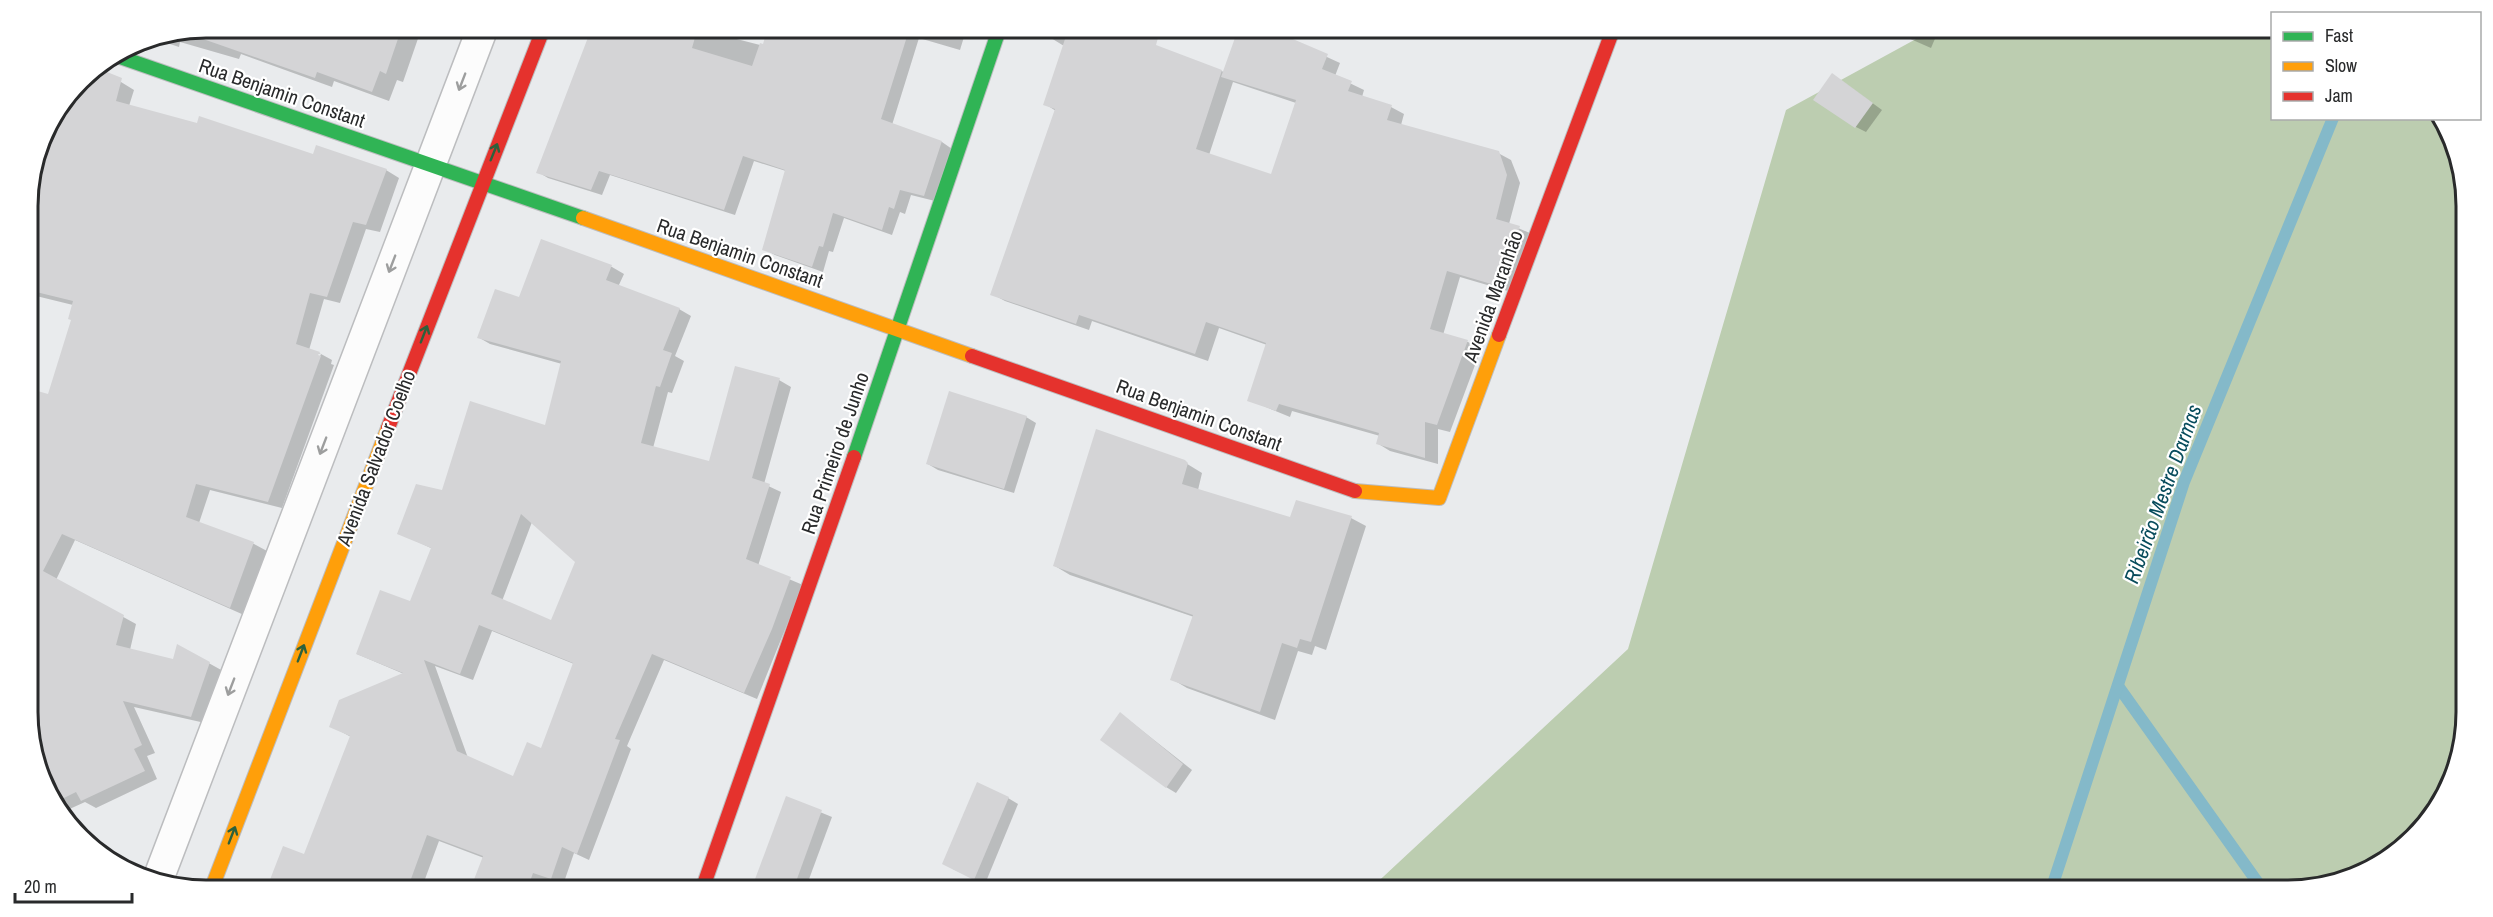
<svg xmlns="http://www.w3.org/2000/svg" width="2493" height="917" font-family="'Archivo Narrow',sans-serif">
  <rect width="100%" height="100%" fill="#e9ebed"/>
  <polygon fill="#bccdb0" points="1938,27 2272,27 2272,118 2442,119 2448,127 2464,182 2466,711 2457,768 2436,811 2396,853 2355,877 2298,890 1369,890 1628,649 1786,110"/>
  <g fill="#0003" fill-rule="evenodd">
    <polygon points="206,27 422,27 403,82 397,80 389,101 334,81 332,87 241,54 239,59 180,42 179,47 152,38"/>
    <polygon points="593,27 719,27 717,34 764,46 874,27 967,27 960,50 919,38 892,125 942,142 952,149 935,201 911,195 905,214 900,212 892,235 844,218 833,252 829,251 823,272 775,255 764,249 786,171 754,161 735,215 610,175 602,195 548,178 538,172"/>
    <path d="M1054,27H1103L1224,72L1240,27H1261L1340,63L1335,76L1364,90L1362,97L1391,107L1404,114L1401,125L1498,153L1511,160L1520,183L1509,224L1532,234L1511,292L1460,277L1443,335L1468,342L1481,349L1450,432L1438,429V464L1390,451L1377,443L1380,436L1292,411L1290,417L1249,400L1267,345L1219,328L1208,361L1092,321L1089,330L1005,301L992,294L1056,111L1045,104L1064,46L1051,38ZM1233,82L1296,103L1272,176L1209,155Z"/>
    <polygon points="1560,27 1583,27 1580,35"/>
    <polygon points="1809,27 1832,27 1829,35"/>
    <polygon points="1883,27 1940,27 1931,48"/>
    <polygon points="88,71 121,82 134,90 129,106 314,156 386,170 399,178 380,232 366,229 340,303 324,299 309,350 321,354 318,354 317,363 321,354 332,360 331,364 334,365 282,508 210,490 199,523 254,544 267,551 244,615 75,540 56,580 136,624 130,650 174,661 178,646 223,671 205,723 134,707 155,753 147,756 157,779 96,808 85,802 63,812 30,746 29,403 49,396 73,320 73,305 28,294 27,194 46,126"/>
    <polygon points="1842,81 1882,110 1866,132 1856,127"/>
    <path d="M542,241L612,267L624,274L618,287L679,309L691,316L675,356L684,361L672,393L668,392L653,448L711,463L779,380L791,387L764,484L781,492L758,566L803,585L757,699L664,660L627,746L631,749L589,860L574,853L563,885L545,879L541,890H472L484,858L439,841L421,890H268L305,856L351,737L331,726L404,674L357,654L411,603L433,549L399,533L443,492L546,427L562,364L490,344L478,337L519,299ZM532,522L577,561L552,622L502,601ZM492,631L574,664L542,750L514,778L468,758L435,666L473,680Z"/>
    <polygon points="1026,417 1036,423 1014,493 938,470 928,464"/>
    <polygon points="1184,462 1202,473 1198,490 1291,519 1351,518 1366,526 1326,650 1315,646 1312,655 1298,651 1275,720 1187,688 1172,679 1194,617 1070,575 1055,566"/>
    <polygon points="1121,714 1192,770 1176,793 1166,787"/>
    <polygon points="786,798 832,817 805,890 753,890"/>
    <polygon points="1008,798 1018,804 985,884 953,869"/>
  </g>
  <g fill="none" stroke-linecap="round" stroke-linejoin="round">
    <g stroke="#84b9c9" stroke-width="12">
      <polyline points="2118,686 2263,890"/>
      <polyline points="2051,890 2184,482 2333,118"/>
    </g>
  </g>
  <g fill="#d4d4d6" fill-rule="evenodd">
    <polygon points="206,27 402,27 386,74 380,71 372,92 317,72 315,78 183,32"/>
    <polygon points="592,27 698,27 692,48 752,66 760,43 763,44 768,27 910,27 881,119 942,141 924,196 900,190 894,209 889,207 882,230 833,213 823,247 819,246 812,267 762,250 785,170 743,156 724,210 599,171 591,190 536,173"/>
    <polygon points="1069,27 1161,27 1156,45 1222,70 1196,149 1271,174 1296,100 1221,77 1236,35 1244,38 1249,27 1265,27 1328,54 1322,69 1352,81 1348,91 1392,105 1387,120 1499,151 1507,175 1496,219 1520,226 1498,286 1447,271 1430,329 1468,340 1437,425 1425,422 1425,458 1376,444 1379,433 1279,404 1276,411 1247,401 1266,343 1206,322 1195,354 1079,315 1076,324 990,295 1055,109 1043,105"/>
    <polygon points="99,65 107,72 122,78 116,101 197,123 199,116 313,154 316,145 387,169 366,225 353,222 327,297 310,293 296,344 320,352 318,355 321,356 268,502 196,484 186,517 254,542 230,608 62,534 43,571 124,615 116,645 173,659 177,644 210,662 191,717 123,701 142,745 134,749 145,771 81,801 76,792 58,801 30,746 29,408 34,390 48,394 71,320 68,319 73,301 28,290 27,194 46,126 88,72"/>
    <polygon points="1832,73 1873,103 1855,128 1813,100"/>
    <path d="M541,239L612,265L606,280L680,308L663,350L672,353L660,387L656,386L641,443L709,461L735,366L780,378L752,478L770,484L746,559L791,577L772,629L744,693L652,654L615,739L620,740L577,854L562,847L551,879L533,873L527,890H470L483,856L427,835L407,890H266L283,846L304,854L350,736L329,727L339,700L403,673L356,654L380,590L410,601L431,548L397,534L416,484L442,490L470,401L545,425L561,361L477,338L495,289L519,297ZM521,514L575,562L551,620L491,594ZM479,625L573,663L541,748L527,742L513,776L457,751L424,660L460,674Z"/>
    <polygon points="949,391 1027,416 1004,489 926,464"/>
    <polygon points="1096,429 1185,460 1188,463 1182,484 1290,517 1296,500 1352,516 1311,642 1300,639 1297,648 1282,643 1260,712 1170,680 1193,615 1053,566"/>
    <polygon points="1120,712 1183,764 1166,788 1100,740"/>
    <polygon points="977,782 1009,797 974,880 942,864"/>
    <polygon points="786,796 822,810 793,890 751,890"/>
  </g>
  <g fill="none" stroke-linecap="round" stroke-linejoin="round">
    <g stroke="#bcbdbf" stroke-width="33">
      <polyline id="street" points="157,882 483,27"/>
    </g>
    <g stroke="#bcbdbf" stroke-width="16">
      <g id="fast">
        <polyline points="114,55 583,218"/>
        <polyline points="854,457 1000,27"/>
      </g>
    </g>
    <g stroke="#bcbdbf" stroke-width="16">
      <g id="slow">
        <polyline points="583,218 972,356"/>
        <polyline points="1355,491 1439,498 1499,335"/>
        <polyline points="211,890 388,428"/>
      </g>
    </g>
    <g stroke="#bcbdbf" stroke-width="16">
      <g id="jam">
        <polyline points="1499,335 1614,27"/>
        <polyline points="972,356 1355,491"/>
        <polyline points="388,428 544,27"/>
        <polyline points="702,890 854,457"/>
      </g>
    </g>
    <use href="#street" stroke="#fcfcfc" stroke-width="30"/>
    <use href="#fast" stroke="#30b455" stroke-width="14"/>
    <use href="#slow" stroke="#ff9f0a" stroke-width="14"/>
    <use href="#jam" stroke="#e5322d" stroke-width="14"/>
  </g>
  <defs><path id="oneway-shaft" d="M-6 0H5M1.5-3L5.5 0L1.5 3" fill="none" stroke-width="1.6" stroke-linecap="round" stroke-linejoin="round" transform="scale(1.5)"/></defs>
  <g stroke="#9d9e9e">
    <use href="#oneway-shaft" transform="translate(462 82) rotate(111)"/>
    <use href="#oneway-shaft" transform="translate(392 264) rotate(111)"/>
    <use href="#oneway-shaft" transform="translate(323 446) rotate(111)"/>
    <use href="#oneway-shaft" transform="translate(231 687) rotate(111)"/>
  </g>
  <g stroke="#2c613c">
    <use href="#oneway-shaft" transform="translate(494 152) rotate(-68)"/>
    <use href="#oneway-shaft" transform="translate(424 334) rotate(-69)"/>
    <use href="#oneway-shaft" transform="translate(301 653) rotate(-69)"/>
    <use href="#oneway-shaft" transform="translate(232 835) rotate(-69)"/>
  </g>
  <g text-anchor="middle" stroke-width="4.5" stroke-linejoin="round" paint-order="stroke">
    <g font-size="20" fill="#292a2b" stroke="#fff">
      <text transform="translate(282 93) rotate(19)" y="7">Rua Benjamin Constant</text>
      <text transform="translate(740 253) rotate(19)" y="7">Rua Benjamin Constant</text>
      <text transform="translate(1493 296) rotate(-70)" y="7">Avenida Maranhão</text>
      <text transform="translate(1199 415) rotate(20)" y="7">Rua Benjamin Constant</text>
      <text transform="translate(835 453) rotate(-71)" y="7">Rua Primeiro de Junho</text>
      <text transform="translate(376 458) rotate(-69)" y="7">Avenida Salvador Coelho</text>
    </g>
    <g font-size="21" font-style="italic" fill="#084c5c" stroke="#fff">
      <text transform="translate(2163 494) rotate(-70)" y="7">Ribeirão Mestre Darmas</text>
    </g>
  </g>
  <path d="M0 0H2493V917H0ZM206 38H2288A168 168 0 0 1 2456 206V712A168 168 0 0 1 2288 880H206A168 168 0 0 1 38 712V206A168 168 0 0 1 206 38Z" fill="#fff" fill-rule="evenodd"/>
  <path fill="none" stroke="#292a2b" stroke-width="3" d="M206 38H2288A168 168 0 0 1 2456 206V712A168 168 0 0 1 2288 880H206A168 168 0 0 1 38 712V206A168 168 0 0 1 206 38Z"/>
  <rect x="2271" y="12" width="210" height="108" fill="#ffffff" stroke="#a9aaaa" stroke-width="1.5"/>
  <rect x="2283" y="32" width="30" height="9" fill="#30b455" stroke="#a9aaaa" stroke-width="1.5"/>
  <text x="2325" y="42" font-size="18" fill="#292a2b">Fast</text>
  <rect x="2283" y="62" width="30" height="9" fill="#ff9f0a" stroke="#a9aaaa" stroke-width="1.5"/>
  <text x="2325" y="72" font-size="18" fill="#292a2b">Slow</text>
  <rect x="2283" y="92" width="30" height="9" fill="#e5322d" stroke="#a9aaaa" stroke-width="1.5"/>
  <text x="2325" y="102" font-size="18" fill="#292a2b">Jam</text>
  <path d="M15 893v9h117v-9" fill="none" stroke="#292a2b" stroke-width="3"/>
  <text x="24" y="893" font-size="18" fill="#292a2b" stroke="#ffffff" stroke-width="4.5" paint-order="stroke">20 m</text>
</svg>
